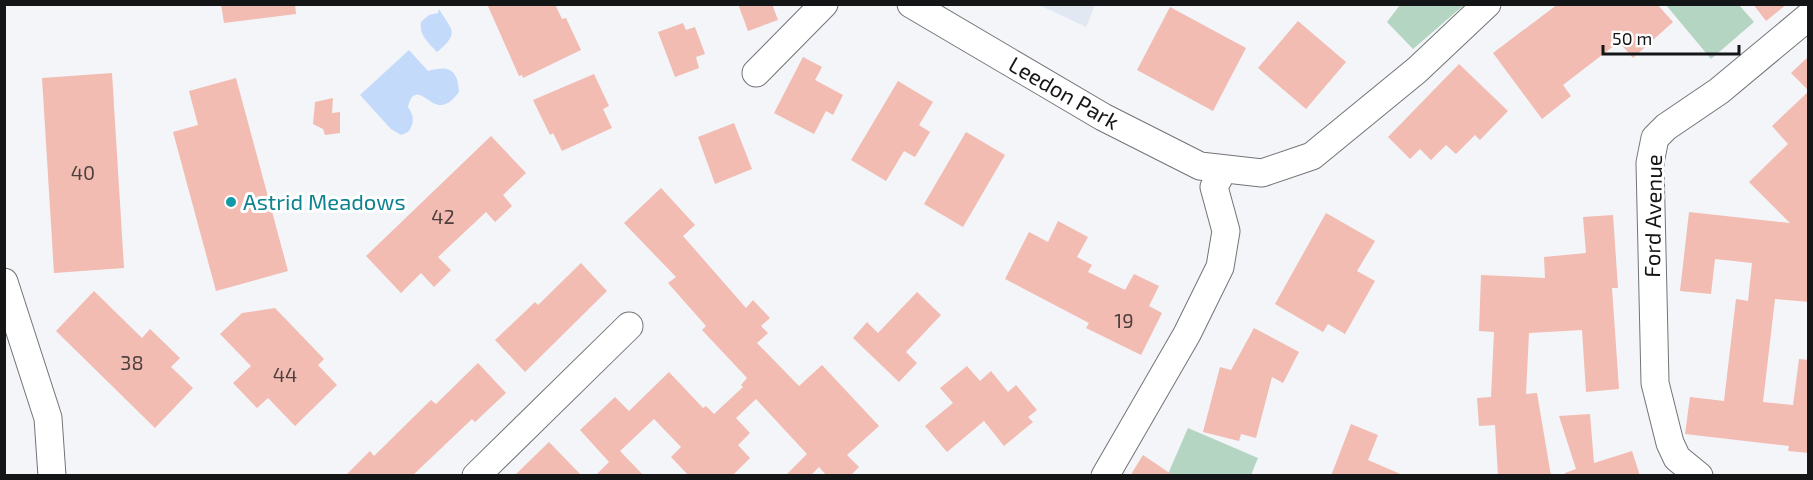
<svg xmlns="http://www.w3.org/2000/svg" width="1813" height="480" font-family="'Exo 2',sans-serif">
  <rect width="100%" height="100%" fill="#f3f5f8"/>
  <polygon fill="#e1e8f1" points="1039,5 1095,5 1086,27"/>
  <g fill="#b4d5c2">
    <polygon points="1400,5 1400,4 1464,5 1413,49 1387,22"/>
    <polygon points="1666,5 1739,5 1754,22 1711,59"/>
    <polygon points="1188,428 1258,458 1251,475 1172,476 1168,474"/>
  </g>
  <g fill="#c3dafb">
    <path d="M439,9C451,30 461,32 437,52C428,42 419,35 421,22L429,15L438,13Z"/>
    <path d="M409,50L428,71C448,65 458,69 459,92C454,98 448,106 439,105C427,103 414,81 408,107C414,116 415,123 408,132L401,135L391,129L360,95Z"/>
  </g>
  <g fill="#f2bcb2">
    <polygon points="221,4 295,4 296,14 224,23"/>
    <polygon points="487,4 555,4 562,19 566,18 581,50 523,78 522,75 519,76"/>
    <polygon points="738,4 772,4 778,20 748,31"/>
    <polygon points="1558,4 1657,4 1673,22 1633,58 1619,42 1563,85 1571,96 1542,119 1493,53"/>
    <polygon points="1753,4 1787,4 1766,21"/>
    <polygon points="1170,7 1246,48 1213,111 1137,70"/>
    <polygon points="1298,21 1346,62 1306,109 1258,68"/>
    <polygon points="683,23 686,30 695,27 705,54 696,57 699,68 675,77 658,32"/>
    <polygon points="1809,56 1809,91 1791,73"/>
    <polygon points="803,57 822,67 815,80 843,95 833,115 826,111 814,134 774,113"/>
    <polygon points="1459,64 1508,111 1480,140 1475,135 1456,154 1446,145 1431,160 1420,149 1410,159 1388,137"/>
    <polygon points="112,73 124,268 54,273 42,78"/>
    <polygon points="594,74 609,106 603,109 612,128 562,151 553,133 550,135 533,100"/>
    <polygon points="236,78 288,271 216,291 173,132 198,125 189,91"/>
    <polygon points="898,81 933,102 919,125 930,132 915,157 904,151 886,181 851,160"/>
    <polygon points="1809,91 1809,302 1775,299 1763,402 1793,405 1799,359 1809,360 1809,453 1788,451 1789,446 1685,434 1690,397 1724,401 1736,299 1748,301 1752,263 1715,259 1711,294 1680,291 1689,212 1790,223 1749,182 1788,144 1772,126"/>
    <polygon points="333,98 332,113 340,112 340,133 325,135 323,129 313,124 315,102"/>
    <polygon points="734,123 752,169 715,184 698,137"/>
    <polygon points="966,132 1005,155 963,227 924,204"/>
    <polygon points="491,136 526,173 503,195 512,206 495,222 486,212 438,257 451,270 434,287 421,273 401,293 366,256"/>
    <polygon points="661,188 695,225 683,236 746,308 753,300 770,318 761,326 768,333 757,343 799,386 822,365 879,426 847,455 859,467 850,476 827,476 819,467 810,476 785,476 807,454 756,399 736,418 750,433 738,445 750,458 732,476 689,476 671,457 681,447 654,419 620,451 644,476 595,476 609,462 580,430 615,397 629,411 669,372 703,408 706,406 714,414 743,387 741,385 747,378 702,330 706,326 668,283 676,277 624,223"/>
    <polygon points="1326,213 1375,241 1357,271 1375,281 1345,334 1328,324 1323,332 1275,304"/>
    <polygon points="1613,215 1618,288 1612,288 1619,389 1586,392 1582,330 1529,333 1526,394 1537,393 1551,476 1498,476 1495,425 1479,426 1477,398 1491,397 1494,332 1479,331 1481,275 1545,278 1544,257 1586,253 1583,217"/>
    <polygon points="1058,221 1088,237 1077,257 1092,265 1088,272 1125,290 1134,274 1159,286 1149,306 1162,313 1141,355 1086,328 1089,323 1005,279 1029,232 1048,242"/>
    <polygon points="581,263 607,291 525,372 495,340 535,302 538,305"/>
    <polygon points="94,291 142,338 150,329 180,358 171,367 193,388 155,428 56,331"/>
    <polygon points="917,292 941,315 906,352 917,363 899,382 853,338 867,322 878,333"/>
    <polygon points="275,308 324,359 318,365 337,385 295,426 268,398 257,408 233,383 251,366 220,334 242,313"/>
    <polygon points="1254,328 1299,352 1283,383 1272,377 1256,438 1241,434 1239,441 1203,432 1220,367 1231,370"/>
    <polygon points="478,363 506,393 475,422 472,419 412,476 345,476 370,451 374,456 431,400 436,404"/>
    <polygon points="967,366 980,381 991,371 1008,392 1016,385 1037,410 1028,417 1033,422 1004,446 984,421 947,452 925,426 953,403 940,388"/>
    <polygon points="1590,414 1594,463 1632,451 1640,476 1565,476 1565,473 1576,469 1559,416"/>
    <polygon points="1351,424 1378,435 1368,460 1405,476 1331,476"/>
    <polygon points="549,442 582,476 514,476"/>
    <polygon points="1143,455 1174,476 1130,476"/>
  </g>
  <g fill="none" stroke-linecap="round" stroke-linejoin="round">
    <g stroke="#727477" stroke-width="29">
      <g id="minor">
        <polyline points="911,4 1103,117 1200,166 1262,173 1312,156 1417,70 1487,4"/>
        <polyline points="756,73 824,4"/>
        <polyline points="4,282 48,418 52,476"/>
        <polyline points="476,476 629,326"/>
        <polyline points="1105,476 1187,334 1220,267 1226,231 1214,187 1223,170"/>
        <polyline points="1699,476 1677,458 1670,443 1655,383 1650,163 1655,138 1666,127 1719,91 1808,17"/>
      </g>
    </g>
    <use href="#minor" stroke="#fff" stroke-width="27"/>
  </g>
  <circle fill="#0f9aa8" stroke="#fff" stroke-width="2" cx="231" cy="202" r="6"/>
  <g text-anchor="middle" stroke-width="6" stroke-linejoin="round" paint-order="stroke">
    <g font-size="20" fill="#4c3f3d">
      <text x="83" y="180">40</text>
      <text x="443" y="224">42</text>
      <text x="1124" y="328">19</text>
      <text x="132" y="370">38</text>
      <text x="285" y="382">44</text>
    </g>
    <g font-size="22" fill="#141516" stroke="#fff">
      <text transform="translate(1064 93) rotate(30)" y="8">Leedon Park</text>
      <text transform="translate(1653 216) rotate(-89)" y="8">Ford Avenue</text>
    </g>
    <g font-size="22" fill="#0d838f" stroke="#fff" text-anchor="start">
      <text x="243" y="210">Astrid Meadows</text>
    </g>
  </g>
  <rect width="1813" height="480" fill="none" stroke="#141516" stroke-width="12"/>
  <path d="M1603 45v9h136v-9" fill="none" stroke="#141516" stroke-width="3"/>
  <text x="1612" y="45" font-size="18" fill="#141516" stroke="#ffffff" stroke-width="4.5" paint-order="stroke">50 m</text>
</svg>
